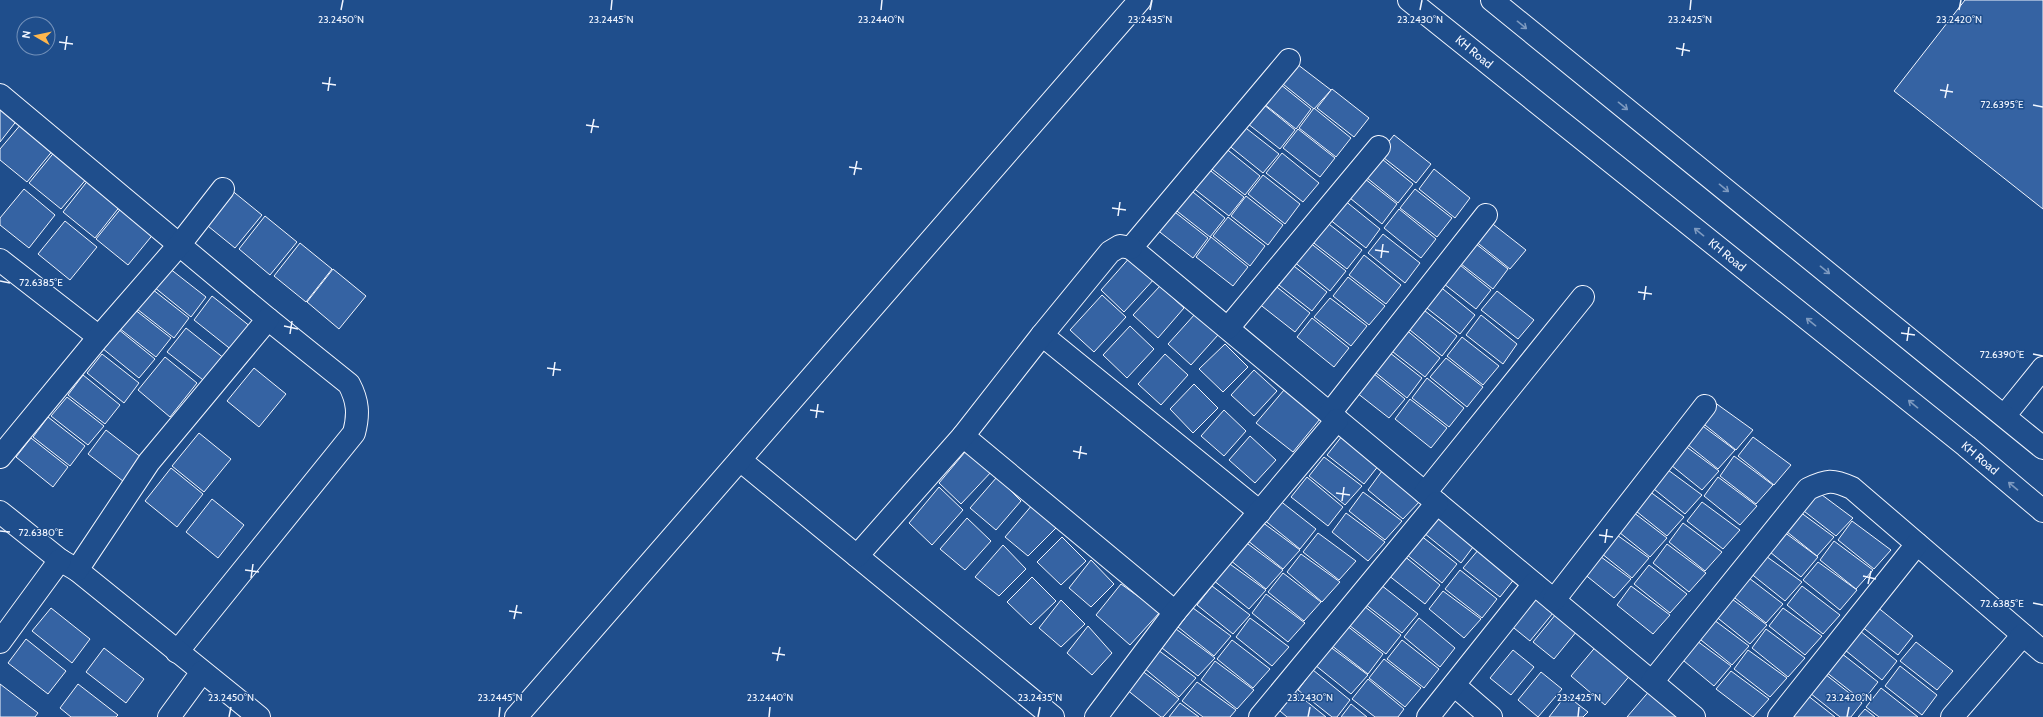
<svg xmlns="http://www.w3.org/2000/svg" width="2043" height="717" font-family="Cabin,sans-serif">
  <rect width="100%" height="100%" fill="#1f4e8c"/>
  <g fill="#3563a3" stroke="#f2f6ff">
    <polygon points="1965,0 2043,0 2043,209 1894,91"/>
    <polygon points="1293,61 1331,90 1314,109 1278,80"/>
    <polygon points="1275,80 1311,109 1296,129 1259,100"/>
    <polygon points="1332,89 1369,118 1354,137 1317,108"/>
    <polygon points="1258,100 1295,130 1280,149 1243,120"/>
    <polygon points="0,105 18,119 0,142"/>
    <polygon points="1314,108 1351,138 1336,157 1299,128"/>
    <polygon points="22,123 54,149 27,182 0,160 0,149"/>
    <polygon points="1242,125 1279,154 1263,173 1227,144"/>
    <polygon points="1298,129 1335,158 1320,177 1283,148"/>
    <polygon points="1394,135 1431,164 1416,183 1379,154"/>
    <polygon points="1224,147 1260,176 1245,195 1208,166"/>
    <polygon points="56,150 88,177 61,209 29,183"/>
    <polygon points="1282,153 1319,183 1303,202 1266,173"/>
    <polygon points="1377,155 1413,184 1398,203 1361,173"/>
    <polygon points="1207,168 1244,197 1229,216 1192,187"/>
    <polygon points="1434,169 1470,198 1455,218 1419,189"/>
    <polygon points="1263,175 1300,204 1285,224 1248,194"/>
    <polygon points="1360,175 1397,204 1382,224 1345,194"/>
    <polygon points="89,179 121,205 95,238 63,212"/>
    <polygon points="1188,188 1225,218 1210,237 1173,208"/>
    <polygon points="24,189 55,215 29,248 0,225 0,218"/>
    <polygon points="230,189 262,215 235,248 203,222"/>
    <polygon points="1415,189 1452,218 1437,237 1400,208"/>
    <polygon points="1246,196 1283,225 1268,245 1231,216"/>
    <polygon points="1344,200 1380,229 1366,248 1329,219"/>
    <polygon points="123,206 155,232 128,265 96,239"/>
    <polygon points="1171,209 1208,238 1193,258 1156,229"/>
    <polygon points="1399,209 1436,239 1421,258 1384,228"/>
    <polygon points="265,216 297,242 270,275 239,249"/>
    <polygon points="1228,217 1265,246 1250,266 1213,236"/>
    <polygon points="65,221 97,247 70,280 38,254"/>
    <polygon points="1325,221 1362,250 1347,269 1310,240"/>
    <polygon points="1489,221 1526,250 1510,269 1474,240"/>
    <polygon points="1383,234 1420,263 1405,283 1368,253"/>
    <polygon points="1211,237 1248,267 1233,286 1196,257"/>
    <polygon points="1471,240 1508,269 1493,289 1456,260"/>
    <polygon points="1309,242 1346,271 1330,291 1293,261"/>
    <polygon points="300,243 332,269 306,302 274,276"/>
    <polygon points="1132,255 1156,277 1124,312 1101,290"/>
    <polygon points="1364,255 1401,285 1386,304 1349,275"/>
    <polygon points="1455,261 1491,290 1476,309 1439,280"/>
    <polygon points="1290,263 1327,292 1312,311 1275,282"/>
    <polygon points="169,268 206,297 191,317 154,287"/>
    <polygon points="333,269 366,296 339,329 307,302"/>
    <polygon points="1348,277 1385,306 1369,325 1333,296"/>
    <polygon points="1273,284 1310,313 1295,332 1258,303"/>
    <polygon points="1438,285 1475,315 1460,334 1423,305"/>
    <polygon points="1160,286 1184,308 1158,338 1133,315"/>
    <polygon points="152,289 189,318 174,338 137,309"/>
    <polygon points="1497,291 1534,320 1518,339 1481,310"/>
    <polygon points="1102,295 1126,317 1094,352 1070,330"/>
    <polygon points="212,296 251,327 233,351 194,320"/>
    <polygon points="1330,298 1367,326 1351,346 1314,317"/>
    <polygon points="1420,307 1457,336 1442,356 1405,326"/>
    <polygon points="134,309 171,338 156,357 119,328"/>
    <polygon points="1195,314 1218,335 1191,365 1168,344"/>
    <polygon points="1481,315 1517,344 1503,364 1466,335"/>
    <polygon points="1312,318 1349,348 1334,367 1297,337"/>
    <polygon points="1130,326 1154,349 1127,378 1103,355"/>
    <polygon points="186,328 225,359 207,383 167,352"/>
    <polygon points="1404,328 1440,358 1425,377 1388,348"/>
    <polygon points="118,329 155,359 139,378 102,348"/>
    <polygon points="1462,337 1499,366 1483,385 1447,356"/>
    <polygon points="1225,344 1248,367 1223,392 1199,369"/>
    <polygon points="1385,349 1422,378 1407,398 1370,368"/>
    <polygon points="102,354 139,383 124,403 87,373"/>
    <polygon points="1165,354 1188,375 1161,405 1138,384"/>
    <polygon points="165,357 197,383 170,417 138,390"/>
    <polygon points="1446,358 1483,387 1467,407 1430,377"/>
    <polygon points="254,368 286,394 259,427 227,401"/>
    <polygon points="1368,369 1405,399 1389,418 1352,389"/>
    <polygon points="1254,370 1277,391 1254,416 1231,395"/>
    <polygon points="83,375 120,405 105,424 68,395"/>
    <polygon points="1427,378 1464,408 1449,427 1412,398"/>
    <polygon points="1194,384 1218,408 1193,433 1170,409"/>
    <polygon points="1284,390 1320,419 1293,452 1256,423"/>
    <polygon points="67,397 104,426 88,445 51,416"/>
    <polygon points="1410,399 1447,428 1431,448 1395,419"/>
    <polygon points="1714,402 1753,430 1736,450 1700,421"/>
    <polygon points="1224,410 1246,431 1224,456 1201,436"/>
    <polygon points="48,417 85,446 70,466 33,437"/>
    <polygon points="1696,421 1735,450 1718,469 1682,440"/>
    <polygon points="106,430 146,461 128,485 88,454"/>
    <polygon points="199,433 231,459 204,492 172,466"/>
    <polygon points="1250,436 1276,460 1255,483 1229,460"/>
    <polygon points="1342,436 1379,465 1364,484 1327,455"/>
    <polygon points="1753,437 1791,465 1774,485 1738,456"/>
    <polygon points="31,438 68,467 53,487 16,457"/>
    <polygon points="1680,442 1719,471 1702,490 1666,461"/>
    <polygon points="970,446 993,470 961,504 939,483"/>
    <polygon points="1734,456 1773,485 1756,504 1720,476"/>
    <polygon points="1324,457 1362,486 1345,505 1309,476"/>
    <polygon points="1664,467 1702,495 1685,514 1649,485"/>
    <polygon points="171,468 203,494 177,527 145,501"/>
    <polygon points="1382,471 1421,500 1403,519 1368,490"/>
    <polygon points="997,477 1021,501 996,530 970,508"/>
    <polygon points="1307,477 1343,507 1328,526 1291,497"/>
    <polygon points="1718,477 1757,506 1740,525 1704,496"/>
    <polygon points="939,487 963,510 932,545 909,523"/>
    <polygon points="1645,488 1684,517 1667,536 1631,507"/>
    <polygon points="1814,489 1853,518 1836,536 1800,508"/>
    <polygon points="1363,492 1402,521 1385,540 1349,511"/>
    <polygon points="212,499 244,525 218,558 186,532"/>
    <polygon points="1279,500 1316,529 1300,549 1263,519"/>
    <polygon points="1702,502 1740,530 1723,549 1687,521"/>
    <polygon points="1033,504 1056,528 1028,556 1005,537"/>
    <polygon points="1629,509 1667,538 1650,557 1614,528"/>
    <polygon points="1796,509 1834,537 1817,556 1781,527"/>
    <polygon points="1346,513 1385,542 1368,561 1332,532"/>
    <polygon points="1439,514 1476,543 1461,563 1424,533"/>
    <polygon points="967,518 991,541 965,570 940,549"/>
    <polygon points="1852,521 1891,550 1874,569 1838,540"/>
    <polygon points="1262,522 1300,550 1283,569 1247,540"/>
    <polygon points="1683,523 1722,552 1705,571 1669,542"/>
    <polygon points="1780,529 1818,557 1801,577 1765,548"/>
    <polygon points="1610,530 1649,558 1632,578 1596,549"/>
    <polygon points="1318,533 1356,561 1339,580 1303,552"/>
    <polygon points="1420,535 1457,564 1442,583 1406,554"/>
    <polygon points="1062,537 1086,561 1061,585 1037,562"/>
    <polygon points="1244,541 1283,570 1266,589 1230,560"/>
    <polygon points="1834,541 1873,570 1856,589 1820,560"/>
    <polygon points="1667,544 1706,573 1689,592 1653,563"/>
    <polygon points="1003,545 1026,569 999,596 975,577"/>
    <polygon points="1479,549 1515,578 1500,597 1463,568"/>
    <polygon points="1593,551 1631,579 1614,598 1578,569"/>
    <polygon points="1301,554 1340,582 1322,602 1287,572"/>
    <polygon points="1763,554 1802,582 1785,601 1749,572"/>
    <polygon points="1403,555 1440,585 1425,604 1388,575"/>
    <polygon points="1091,560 1114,584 1091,607 1069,588"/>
    <polygon points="1227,562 1266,590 1249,609 1213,580"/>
    <polygon points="1818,562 1857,590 1840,610 1803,580"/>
    <polygon points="1649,565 1687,594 1670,613 1634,584"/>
    <polygon points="1460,570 1497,599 1482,618 1445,589"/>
    <polygon points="1283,573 1321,602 1304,621 1268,592"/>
    <polygon points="1745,575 1783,604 1766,623 1730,594"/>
    <polygon points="1032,577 1056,601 1031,625 1007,602"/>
    <polygon points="1121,584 1160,612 1130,645 1096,615"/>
    <polygon points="1381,585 1418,614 1402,633 1365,604"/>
    <polygon points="1212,586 1250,615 1233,634 1197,605"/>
    <polygon points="1631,586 1670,615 1653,634 1617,605"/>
    <polygon points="1802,586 1840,615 1823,634 1787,605"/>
    <polygon points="1443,591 1481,619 1464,638 1429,609"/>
    <polygon points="1266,594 1305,623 1288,642 1252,613"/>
    <polygon points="1532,596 1553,613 1530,641 1509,624"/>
    <polygon points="1728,596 1767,625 1750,644 1714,615"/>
    <polygon points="1061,600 1085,624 1061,647 1039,628"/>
    <polygon points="1364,606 1401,635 1386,654 1349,625"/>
    <polygon points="1876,606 1913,636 1898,655 1861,626"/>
    <polygon points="51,608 90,639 72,663 32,631"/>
    <polygon points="1193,608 1231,636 1214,656 1178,627"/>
    <polygon points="1783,608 1822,636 1805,655 1769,626"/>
    <polygon points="1556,614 1577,631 1554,659 1533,642"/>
    <polygon points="1710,617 1749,646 1732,665 1696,636"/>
    <polygon points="1250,618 1289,647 1272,666 1236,637"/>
    <polygon points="1419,618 1455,648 1440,667 1404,637"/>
    <polygon points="1346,625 1383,654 1368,674 1331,645"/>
    <polygon points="1088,626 1112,653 1092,675 1067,653"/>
    <polygon points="1176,629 1215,658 1198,676 1162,648"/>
    <polygon points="1766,629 1805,658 1788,677 1752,648"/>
    <polygon points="1860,631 1897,661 1882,680 1845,650"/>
    <polygon points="1693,638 1731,666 1714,686 1678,656"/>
    <polygon points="26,639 66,671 48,694 8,663"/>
    <polygon points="1232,640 1270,669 1253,688 1217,659"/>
    <polygon points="1402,640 1439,669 1424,688 1387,659"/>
    <polygon points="1916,642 1953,671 1937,690 1900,661"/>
    <polygon points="1598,644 1632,673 1605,705 1571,676"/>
    <polygon points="1329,646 1368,675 1351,694 1315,665"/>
    <polygon points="104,648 144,679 126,703 86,672"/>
    <polygon points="1158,650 1196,678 1179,697 1144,668"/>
    <polygon points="1513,650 1534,667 1511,695 1490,678"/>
    <polygon points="1748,650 1787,678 1770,697 1734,669"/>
    <polygon points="1841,653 1878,682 1863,701 1826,672"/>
    <polygon points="1384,659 1421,688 1405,707 1369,678"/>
    <polygon points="1215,661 1254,690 1237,709 1201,680"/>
    <polygon points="1900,666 1937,695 1922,715 1885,686"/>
    <polygon points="1141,670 1179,699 1163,717 1161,717 1126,689"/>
    <polygon points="1313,670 1350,700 1337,717 1332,717 1298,690"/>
    <polygon points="1731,671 1769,699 1753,717 1716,689"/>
    <polygon points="1541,672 1562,689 1538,717 1518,700"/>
    <polygon points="1825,674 1862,703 1851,717 1840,717 1810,693"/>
    <polygon points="1368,679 1404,709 1398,717 1375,717 1352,699"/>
    <polygon points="1197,682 1236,710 1230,717 1203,717 1182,701"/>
    <polygon points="0,684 38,713 35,717 0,717"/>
    <polygon points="78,684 118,715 116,717 71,717 60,708"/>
    <polygon points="1881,688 1918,717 1879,717 1866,707"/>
    <polygon points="1651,689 1683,717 1627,717"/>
    <polygon points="1295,692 1326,717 1287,717 1280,711"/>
    <polygon points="1566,695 1588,712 1583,717 1549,717"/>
    <polygon points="1807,695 1835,717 1795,717 1792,714"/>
    <polygon points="1180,703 1199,717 1169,717"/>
    <polygon points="1351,704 1367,717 1341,717"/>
    <polygon points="1865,709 1875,717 1858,717"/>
  </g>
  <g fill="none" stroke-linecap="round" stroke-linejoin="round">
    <g stroke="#f2f6ff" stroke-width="24">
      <g id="minor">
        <polyline points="1289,60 1131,248 1694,717"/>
        <path d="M0,95L268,319L349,384C358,401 359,414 354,433L177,652"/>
        <polyline points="0,260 99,337"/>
        <polyline points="1228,328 1379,147"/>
        <polyline points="1042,335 1260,512"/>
        <polyline points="1330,413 1486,215"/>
        <polyline points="2005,415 2043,368"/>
        <polyline points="963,436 1175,612"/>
        <polyline points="0,457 99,337 180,244 223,189"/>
        <polyline points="740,460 1053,717"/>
        <polyline points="1425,493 1583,297"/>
        <polyline points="0,512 60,560 77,570 259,717"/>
        <polyline points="857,556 963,436 1042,335 1110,252 1120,246 1131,248"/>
        <polyline points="77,570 149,462 268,319"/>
        <polyline points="1554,600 1705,406"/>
        <polyline points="0,642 60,560"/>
        <path d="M1652,682L1808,489C1827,480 1832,479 1852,488L2043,652"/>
        <polyline points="1454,685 1491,717"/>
        <polyline points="169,717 202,672"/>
        <polyline points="516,717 1140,0"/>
        <polyline points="1096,717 1175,612 1337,420"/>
        <polyline points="1260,717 1437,503"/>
        <polyline points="1428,717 1534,584"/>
        <polyline points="1779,717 1917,544"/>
        <polyline points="1952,717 2023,635"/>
      </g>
    </g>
    <g stroke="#f2f6ff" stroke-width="24">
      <g id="secondary">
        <polyline points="1409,0 1966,446 2043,511"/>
        <polyline points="1492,0 2043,448"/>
      </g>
    </g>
    <use href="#minor" stroke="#1f4e8c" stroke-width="22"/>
    <use href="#secondary" stroke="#1f4e8c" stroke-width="22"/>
  </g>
  <defs><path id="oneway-shaft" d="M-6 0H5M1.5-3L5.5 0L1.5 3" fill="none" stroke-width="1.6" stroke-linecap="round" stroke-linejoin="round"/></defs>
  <g stroke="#7e9ac0">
    <use href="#oneway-shaft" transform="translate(1522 25) rotate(39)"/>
    <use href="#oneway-shaft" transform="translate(1623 106) rotate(39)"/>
    <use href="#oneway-shaft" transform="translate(1724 188) rotate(39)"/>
    <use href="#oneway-shaft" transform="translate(1699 232) rotate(-141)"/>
    <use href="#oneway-shaft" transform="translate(1825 270) rotate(39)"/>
    <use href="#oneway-shaft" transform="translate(1811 322) rotate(-141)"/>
    <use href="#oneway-shaft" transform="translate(1913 404) rotate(-141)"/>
    <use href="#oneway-shaft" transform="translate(2013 486) rotate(-140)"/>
  </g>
  <path fill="none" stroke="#f2f6ff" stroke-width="1.5" d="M341,10L343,0M611,10L612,0M881,10L882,0M1150,10L1152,0M1420,10L1422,0M1690,10L1691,0M1959,10L1961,0M59,42L73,44M1676,48L1690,51M65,50L67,36M1682,56L1684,43M322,83L336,85M1940,90L1953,92M328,91L330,77M1945,98L1948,84M2033,105L2043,107M586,125L599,127M591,133L594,119M849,167L862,169M854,175L857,161M1112,208L1126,210M1118,216L1120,202M1375,250L1389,252M1381,258L1383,244M0,281L10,283M1638,292L1652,294M1644,300L1646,286M284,326L298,329M1901,333L1915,335M290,334L292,321M1907,341L1909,327M2033,354L2043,356M547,368L561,370M553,376L555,362M810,410L824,412M816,418L818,404M1073,451L1087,454M1079,459L1081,446M1336,493L1350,495M1342,501L1344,487M0,531L10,532M1599,535L1613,537M1605,543L1607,529M245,570L259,572M1863,576L1876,579M251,578L253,564M1868,584L1871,571M2033,603L2043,605M509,611L522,613M514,619L517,605M772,653L785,655M777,661L780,647M229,717L231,707M499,717L500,707M769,717L770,707M1038,717L1040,707M1308,717L1310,707M1578,717L1579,707M1847,717L1849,707"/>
  <g text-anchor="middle" stroke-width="3" stroke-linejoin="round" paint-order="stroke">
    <g font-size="12" fill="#f2f6ff" stroke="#1f4e8c">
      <text transform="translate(1474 52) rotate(39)" y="4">KH Road</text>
      <text transform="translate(1727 255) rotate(39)" y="4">KH Road</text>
      <text transform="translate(1980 458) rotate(40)" y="4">KH Road</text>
    </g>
  </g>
  <g font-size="10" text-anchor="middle" fill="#f2f6ff" stroke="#1f4e8c" stroke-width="3" stroke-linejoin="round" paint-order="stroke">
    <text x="341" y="23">23.2450°N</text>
    <text x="611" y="23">23.2445°N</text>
    <text x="881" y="23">23.2440°N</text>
    <text x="1150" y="23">23.2435°N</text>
    <text x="1420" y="23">23.2430°N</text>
    <text x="1690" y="23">23.2425°N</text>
    <text x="1959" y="23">23.2420°N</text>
    <text x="2002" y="108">72.6395°E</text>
    <text x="41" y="286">72.6385°E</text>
    <text x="2002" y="358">72.6390°E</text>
    <text x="41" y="536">72.6380°E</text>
    <text x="2002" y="607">72.6385°E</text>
    <text x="231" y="701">23.2450°N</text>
    <text x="500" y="701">23.2445°N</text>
    <text x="770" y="701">23.2440°N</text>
    <text x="1040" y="701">23.2435°N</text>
    <text x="1310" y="701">23.2430°N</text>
    <text x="1579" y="701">23.2425°N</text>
    <text x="1849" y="701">23.2420°N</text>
  </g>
  <g transform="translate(36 36) rotate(279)"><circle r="19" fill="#1f4e8c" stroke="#7391ba"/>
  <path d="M0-3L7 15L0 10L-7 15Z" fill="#ffb74d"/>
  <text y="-6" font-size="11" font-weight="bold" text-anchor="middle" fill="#f2f6ff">N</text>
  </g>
</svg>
